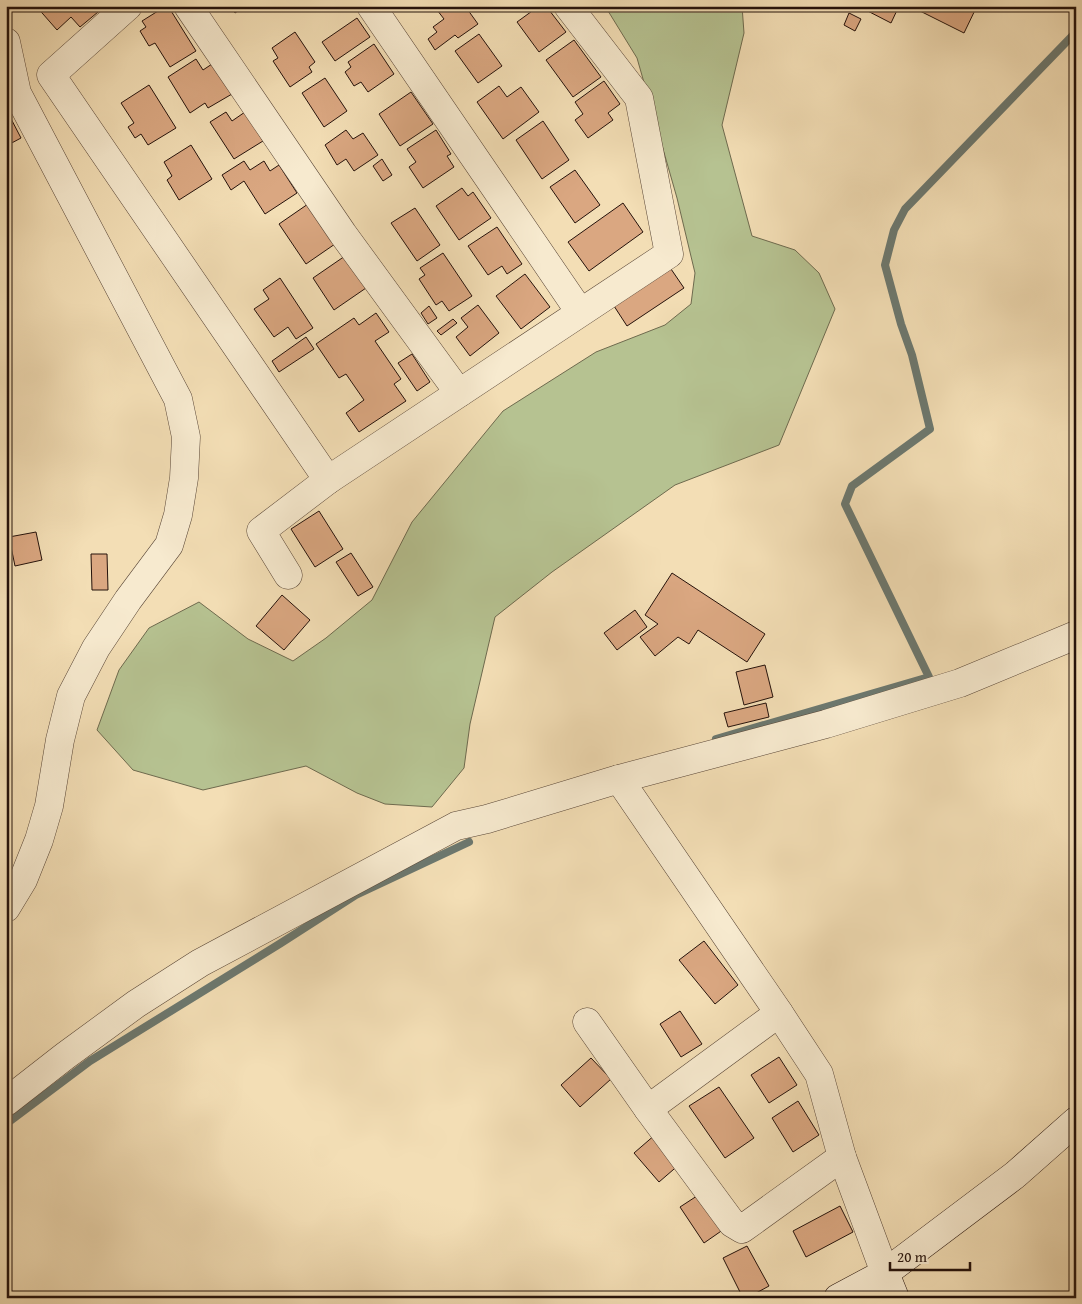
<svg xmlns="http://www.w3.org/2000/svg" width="1082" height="1304" font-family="'Gentium Book Plus',serif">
  <rect width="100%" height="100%" fill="#f3deb5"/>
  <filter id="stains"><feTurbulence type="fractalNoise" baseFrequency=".004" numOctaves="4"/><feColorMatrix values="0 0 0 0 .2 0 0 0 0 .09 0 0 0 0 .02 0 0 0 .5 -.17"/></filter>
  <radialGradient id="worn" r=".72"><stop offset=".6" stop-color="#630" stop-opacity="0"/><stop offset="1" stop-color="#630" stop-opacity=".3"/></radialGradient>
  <polygon fill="#b6c291" stroke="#6e6a4e" points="605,6 742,6 744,33 722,125 752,236 795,250 819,273 835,309 779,445 675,485 552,572 495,617 470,724 464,768 432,807 385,804 357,793 306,766 203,790 133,770 97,730 119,670 149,628 199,602 248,639 293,661 326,638 372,600 412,522 503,411 596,352 665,325 691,304 695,273 677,198 637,58"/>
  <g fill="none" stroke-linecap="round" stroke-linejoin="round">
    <g stroke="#6c786f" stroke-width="8">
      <polyline points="716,739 929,677 845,504 852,486 930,429 912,355 901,324 885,265 894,230 905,209 1076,32"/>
      <polyline points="6,1124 90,1061 281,943 356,895 469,842"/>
    </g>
  </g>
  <g fill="#daa781" stroke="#25120b">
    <polygon points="36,6 93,6 98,12 80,27 71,17 57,30"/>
    <polygon points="166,6 168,6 196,51 170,67 155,43 149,46 140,31 146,27 142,21"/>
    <polygon points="230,6 245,6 235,13"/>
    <polygon points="262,6 273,6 265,11"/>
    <polygon points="434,6 465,6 478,24 458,38 455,35 435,50 428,39 437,32 433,27 444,19"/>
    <polygon points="539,6 546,6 566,32 539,52 517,22"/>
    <polygon points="858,6 899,6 891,23"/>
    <polygon points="920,6 977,6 964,33 918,10"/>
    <polygon points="849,13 861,19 855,31 844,25"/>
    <polygon points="357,18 370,37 335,61 322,42"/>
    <polygon points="295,32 315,62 309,67 312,72 290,87 273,61 278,58 272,48"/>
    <polygon points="479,34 502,66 478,83 455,51"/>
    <polygon points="574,40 601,77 573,97 546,60"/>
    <polygon points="374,44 394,74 368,92 361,82 354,86 345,72 351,67 348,62"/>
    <polygon points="196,59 203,70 212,64 232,94 208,108 205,103 190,113 168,77"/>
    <polygon points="325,78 347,111 324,127 302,93"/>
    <polygon points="604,81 620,104 608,113 613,120 588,138 575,120 583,114 575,102"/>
    <polygon points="149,85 176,128 148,145 141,134 135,138 128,127 134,123 121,103"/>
    <polygon points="499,86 507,97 521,87 539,112 503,139 477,102"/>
    <polygon points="411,92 433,124 400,146 379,114"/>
    <polygon points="7,111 21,138 6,146 6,112"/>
    <polygon points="226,112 232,121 245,112 263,141 234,159 210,122"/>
    <polygon points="543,121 569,160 542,179 516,140"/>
    <polygon points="346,130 353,139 363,133 378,155 354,171 346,159 337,165 325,145"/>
    <polygon points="436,130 451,154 447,156 454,167 423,188 409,167 416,162 407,149"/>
    <polygon points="191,145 212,179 179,200 167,180 172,176 164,162"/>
    <polygon points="382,159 392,175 383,181 373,166"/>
    <polygon points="244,161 250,170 264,161 270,171 279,165 297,193 265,214 244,181 231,190 222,175"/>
    <polygon points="575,170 600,205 575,223 550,187"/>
    <polygon points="462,188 468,196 473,192 491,218 459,240 436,206"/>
    <polygon points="623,203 643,232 589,271 568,242"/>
    <polygon points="308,204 335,244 306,264 279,224"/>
    <polygon points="415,208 440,245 417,261 391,223"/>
    <polygon points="497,227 522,264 507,274 502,266 488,275 468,246"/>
    <polygon points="443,253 472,296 449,311 442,301 436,305 419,279 425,275 420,268"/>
    <polygon points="345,256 366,288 334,310 313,278"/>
    <polygon points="671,269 684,288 627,326 614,306"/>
    <polygon points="525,274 550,307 521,329 496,296"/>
    <polygon points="280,278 313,328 296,339 288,327 274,337 254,309 269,299 263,290"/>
    <polygon points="478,305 499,333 470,356 456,337 468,327 461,318"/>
    <polygon points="429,306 437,318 428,324 421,313"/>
    <polygon points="376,313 389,332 375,341 401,379 394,384 406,401 359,432 346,413 364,400 346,374 339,378 316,344 354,318 359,325"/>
    <polygon points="453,319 457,323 441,335 437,331"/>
    <polygon points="306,337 314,349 279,372 272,361"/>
    <polygon points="412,354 430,382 417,391 398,363"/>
    <polygon points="319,511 343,549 315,567 291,529"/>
    <polygon points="36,532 42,560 15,566 9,537"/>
    <polygon points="351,553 373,587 358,596 336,562"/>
    <polygon points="91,554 107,554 108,590 92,590"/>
    <polygon points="672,573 765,634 747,662 698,630 689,644 678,637 655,656 640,637 658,624 645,615"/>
    <polygon points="282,595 310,620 284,650 256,626"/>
    <polygon points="635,610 647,627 617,650 604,633"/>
    <polygon points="765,665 773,697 744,705 736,672"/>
    <polygon points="766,703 769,717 728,727 724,713"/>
    <polygon points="704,941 738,985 715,1004 679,960"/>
    <polygon points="680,1011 702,1044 681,1057 660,1024"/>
    <polygon points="779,1057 797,1085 769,1103 751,1075"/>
    <polygon points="591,1058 611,1079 580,1107 561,1085"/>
    <polygon points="719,1087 754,1138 725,1158 689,1106"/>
    <polygon points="798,1101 819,1135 793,1152 772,1118"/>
    <polygon points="656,1134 681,1163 659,1182 634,1153"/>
    <polygon points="703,1192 727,1227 704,1243 680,1207"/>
    <polygon points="840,1206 853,1232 806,1257 793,1231"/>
    <polygon points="747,1246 769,1286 747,1298 743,1298 723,1258"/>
  </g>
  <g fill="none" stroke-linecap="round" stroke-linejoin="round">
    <g stroke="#584536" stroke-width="29">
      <g id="street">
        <polyline points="128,6 51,75 328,480"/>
        <polyline points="188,6 343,234 459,393"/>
        <polyline points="371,6 580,312"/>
        <polyline points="6,42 17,93 178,399 186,437 184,478 178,515 169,545 128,600 96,648 71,696 60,740 49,806 39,840 23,880 6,908"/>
        <polyline points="288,575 261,531 328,480 669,254 639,98 568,6"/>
        <polyline points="619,779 779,1013 819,1074 842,1157 885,1273"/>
        <polyline points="587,1022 648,1109 732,1223 742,1229 842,1157"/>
        <polyline points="6,1102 65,1056 136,1004 200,963 456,826 487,819 619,779 826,724 960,683 1076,635"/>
        <polyline points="648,1109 779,1013"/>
      </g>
    </g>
    <g stroke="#25120b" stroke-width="29">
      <g id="secondary">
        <polyline points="885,1273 895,1298"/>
        <polyline points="838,1298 885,1273 1015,1175 1076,1121"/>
      </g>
    </g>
    <use href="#street" stroke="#f7eacf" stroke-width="28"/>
    <use href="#secondary" stroke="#f7eacf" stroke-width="28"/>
  </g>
  <rect width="1082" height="1304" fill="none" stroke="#f3deb5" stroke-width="25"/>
  <rect x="8" y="8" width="1067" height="1289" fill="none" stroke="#25120b" stroke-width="2.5"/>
  <rect x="12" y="12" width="1057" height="1279" fill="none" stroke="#25120b"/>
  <path d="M890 1262v8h80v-8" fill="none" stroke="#25120b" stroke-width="2.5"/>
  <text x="897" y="1262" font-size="15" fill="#25120b" stroke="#f7eacf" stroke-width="4" paint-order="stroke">20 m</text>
  <rect width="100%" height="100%" filter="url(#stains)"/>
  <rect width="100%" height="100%" fill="url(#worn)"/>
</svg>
